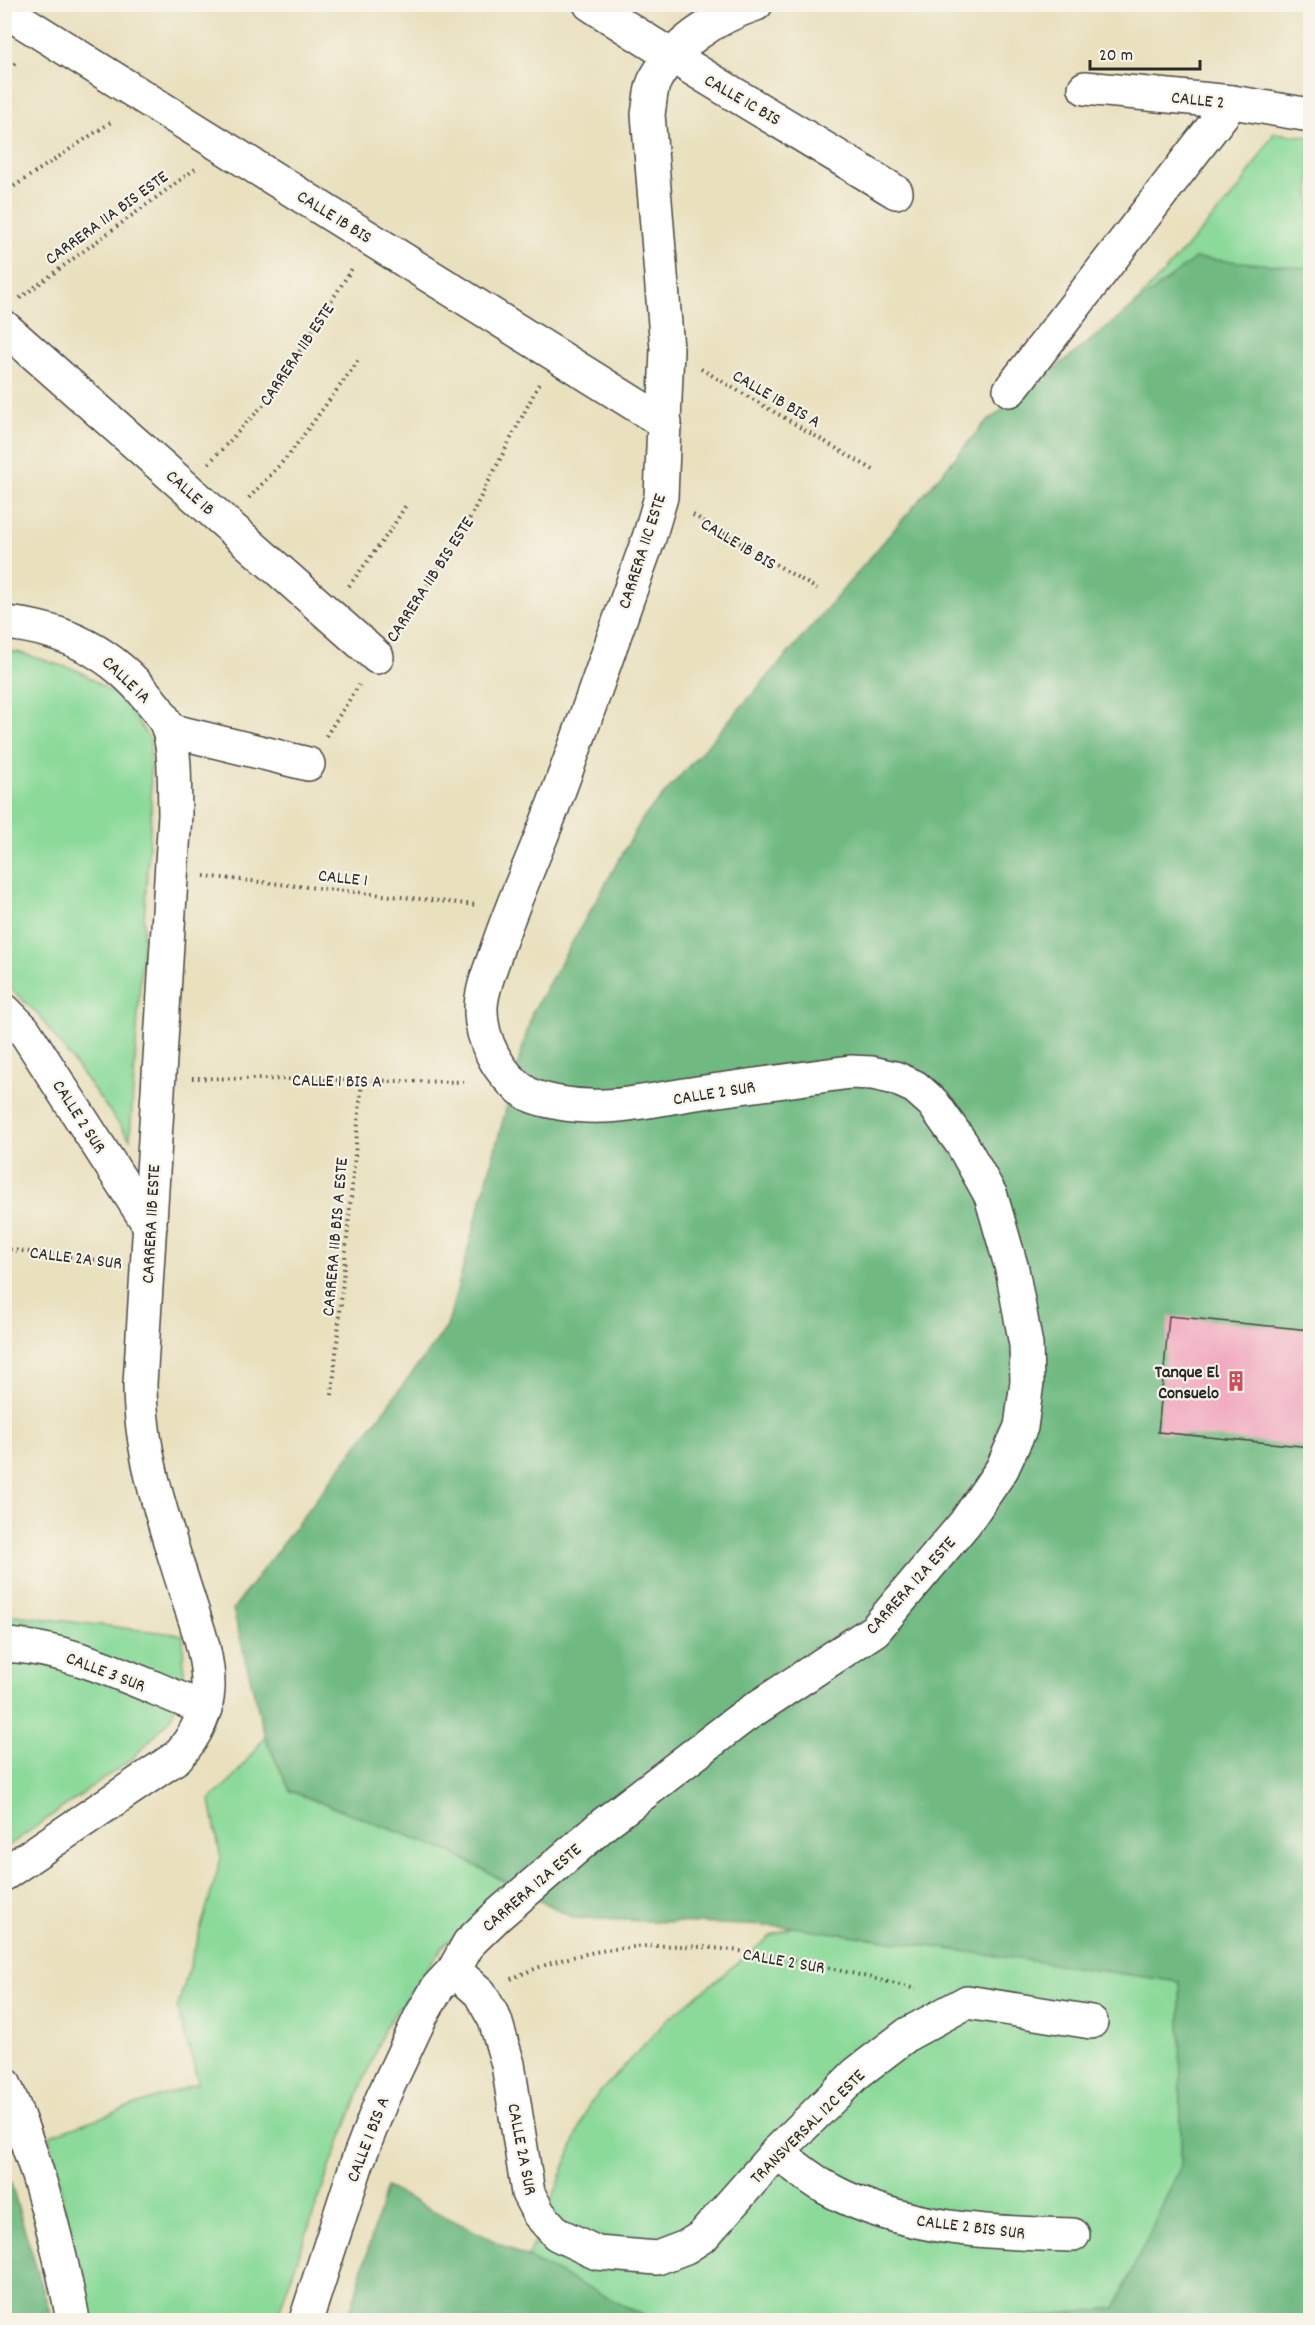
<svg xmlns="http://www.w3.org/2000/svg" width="1315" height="2325" font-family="Dekko,sans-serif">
  <rect width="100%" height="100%" fill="#f7f3e8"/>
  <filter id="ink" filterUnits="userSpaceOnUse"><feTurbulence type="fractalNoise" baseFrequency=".0167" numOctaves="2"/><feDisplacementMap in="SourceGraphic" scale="12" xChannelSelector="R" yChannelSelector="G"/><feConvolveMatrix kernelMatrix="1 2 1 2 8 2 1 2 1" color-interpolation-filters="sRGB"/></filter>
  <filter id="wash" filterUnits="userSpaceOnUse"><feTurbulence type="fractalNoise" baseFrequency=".008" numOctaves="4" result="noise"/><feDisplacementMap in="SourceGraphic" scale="24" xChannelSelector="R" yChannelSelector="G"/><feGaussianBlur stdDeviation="1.35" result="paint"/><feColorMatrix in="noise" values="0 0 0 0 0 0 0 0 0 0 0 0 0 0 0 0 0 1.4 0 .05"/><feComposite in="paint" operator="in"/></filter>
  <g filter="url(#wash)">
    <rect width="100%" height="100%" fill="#e9e0bd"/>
    <g fill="#8bda9a" stroke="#5b8262" stroke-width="1.5">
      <polygon points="1274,133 1310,137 1310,2320 501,2320 557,2187 589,2104 667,2020 771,1936 862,1897 907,556 1239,189"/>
      <polygon points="5,651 17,652 79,671 124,700 150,740 151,812 130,1139 37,1013 5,984"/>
      <polygon points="5,1614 183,1635 184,1673 172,1717 132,1759 5,1848"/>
      <polygon points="265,1737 290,1791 451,1852 517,1888 445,1944 385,2027 329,2170 276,2320 92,2320 82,2298 50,2135 199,2083 177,2009 221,1859 210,1800 234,1777"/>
    </g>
    <g fill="#70ba82" stroke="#4e7256" stroke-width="1.5">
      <polygon points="1195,258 1310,268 1310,2320 1009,2320 1115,2308 1181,2165 1180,1982 792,1927 573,1918 451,1852 290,1791 265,1737 233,1609 447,1327 532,1013 643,818 801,639 983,425"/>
      <polygon points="4,2161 52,2320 5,2320"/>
      <polygon points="386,2187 653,2320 348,2320"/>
    </g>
    <g id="blocks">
      <polygon fill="#f1a7bf" points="1169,1316 1310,1330 1310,1447 1158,1432"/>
    </g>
  </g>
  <g filter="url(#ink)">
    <use href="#blocks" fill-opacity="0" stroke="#484641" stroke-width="1.5"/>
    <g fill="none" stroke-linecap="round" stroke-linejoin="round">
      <g stroke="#484641" stroke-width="36">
        <g id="minor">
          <path d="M590,4C690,70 794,129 896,192"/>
          <polyline points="4,10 665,423"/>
          <polyline points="1085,88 1232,102 1310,115"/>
          <polyline points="4,327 377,657"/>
          <polyline points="1010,390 1232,102"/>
          <path d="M4,623C64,628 113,653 150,700C157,708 166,720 169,731C176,757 174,787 175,814L140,1384C140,1455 164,1522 185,1589C195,1621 209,1654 208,1688C207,1715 195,1737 177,1757L4,1874"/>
          <polyline points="169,730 308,764"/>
          <polyline points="4,1010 24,1030 150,1226"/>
          <path d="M4,1645C76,1648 140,1684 206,1709"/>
          <polyline points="454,1970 480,1993 495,2020 508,2064 528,2193 539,2214 557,2234 597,2253 657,2258 686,2247 703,2236 777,2152 857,2073 908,2034 967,2002 1091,2022"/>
          <path d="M4,2083C37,2159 58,2239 73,2320"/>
          <path d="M777,2152C794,2165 811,2180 830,2190C905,2230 990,2233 1073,2235"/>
          <path d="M306,2320L357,2163L382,2099L421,2016L438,1987L454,1970L469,1943L498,1915L605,1823L743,1717L875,1630L965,1523L1002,1469L1021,1427L1027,1382L1026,1345L1012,1269L991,1196L962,1144L933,1103L915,1087L895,1078L872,1073L850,1072C799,1079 748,1086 697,1093C649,1100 608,1112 559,1103C549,1101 537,1099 528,1094C499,1076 480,1040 481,1007C482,987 491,968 497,949C511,907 529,868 545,827C582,732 614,634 649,538L661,497L667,349L648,114C650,104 650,91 654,82C673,44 716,17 756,4"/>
        </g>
      </g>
      <g stroke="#484641" stroke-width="4" stroke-dasharray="1.5 4.5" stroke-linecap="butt">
        <polyline points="4,71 19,61"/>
        <polyline points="4,193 114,120"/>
        <polyline points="20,298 195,169"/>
        <polyline points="701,369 875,471"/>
        <polyline points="209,463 269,399 353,267"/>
        <polyline points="249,498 288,456 359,360"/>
        <polyline points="693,515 817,589"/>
        <polyline points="349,586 392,528 406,505"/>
        <polyline points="397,629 460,537 539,384"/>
        <polyline points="326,736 359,685"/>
        <polyline points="204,876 477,905"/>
        <polyline points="192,1078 467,1082"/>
        <polyline points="4,1249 114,1262"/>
        <polyline points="332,1395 362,1081"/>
        <path d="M511,1979C645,1916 781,1956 916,1989"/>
      </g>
      <use href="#minor" stroke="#fff" stroke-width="33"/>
    </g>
  </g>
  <defs>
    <g id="building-bare" transform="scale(1.62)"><path d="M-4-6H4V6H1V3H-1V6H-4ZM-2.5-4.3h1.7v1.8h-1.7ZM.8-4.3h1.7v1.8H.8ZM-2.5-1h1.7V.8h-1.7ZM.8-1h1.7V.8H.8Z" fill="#d1495b" stroke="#f7f3e8" stroke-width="2.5" paint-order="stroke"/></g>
  </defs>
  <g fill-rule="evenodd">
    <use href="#building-bare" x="1236" y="1381"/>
  </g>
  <g text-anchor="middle" stroke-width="4.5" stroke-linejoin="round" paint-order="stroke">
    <g font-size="18" fill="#2b2b2b" stroke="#f7f3e8">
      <text transform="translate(743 99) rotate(30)" y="6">CALLE 1C BIS</text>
      <text transform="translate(1198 99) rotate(6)" y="6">CALLE 2</text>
      <text transform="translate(335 216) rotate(32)" y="6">CALLE 1B BIS</text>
      <text transform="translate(106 217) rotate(-36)" y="6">CARRERA 11A BIS ESTE</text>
      <text transform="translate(296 354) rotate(-56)" y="6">CARRERA 11B ESTE</text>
      <text transform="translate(777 398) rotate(30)" y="6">CALLE 1B BIS A</text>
      <text transform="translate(191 492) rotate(42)" y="6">CALLE 1B</text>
      <text transform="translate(739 543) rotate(31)" y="6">CALLE 1B BIS</text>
      <text transform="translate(641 551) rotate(-72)" y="6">CARRERA 11C ESTE</text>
      <text transform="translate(429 579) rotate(-57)" y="6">CARRERA 11B BIS ESTE</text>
      <text transform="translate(127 679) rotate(44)" y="6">CALLE 1A</text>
      <text transform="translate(343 877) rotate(6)" y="6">CALLE 1</text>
      <text transform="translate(337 1080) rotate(1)" y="6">CALLE 1 BIS A</text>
      <text transform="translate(714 1092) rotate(-9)" y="6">CALLE 2 SUR</text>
      <text transform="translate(80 1116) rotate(57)" y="6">CALLE 2 SUR</text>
      <text transform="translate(150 1224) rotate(-87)" y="6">CARRERA 11B ESTE</text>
      <text transform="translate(334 1237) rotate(-85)" y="6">CARRERA 11B BIS A ESTE</text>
      <text transform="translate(76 1257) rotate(7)" y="6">CALLE 2A SUR</text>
      <text transform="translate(910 1585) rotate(-48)" y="6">CARRERA 12A ESTE</text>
      <text transform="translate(106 1671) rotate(21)" y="6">CALLE 3 SUR</text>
      <text transform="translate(531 1887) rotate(-41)" y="6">CARRERA 12A ESTE</text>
      <text transform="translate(784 1960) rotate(10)" y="6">CALLE 2 SUR</text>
      <text transform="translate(807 2126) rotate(-45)" y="6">TRANSVERSAL 12C ESTE</text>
      <text transform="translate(367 2139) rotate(-69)" y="6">CALLE 1 BIS A</text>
      <text transform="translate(523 2149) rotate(79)" y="6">CALLE 2A SUR</text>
      <text transform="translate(971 2226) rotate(7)" y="6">CALLE 2 BIS SUR</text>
    </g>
    <g font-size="18" font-weight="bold" fill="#2b2b2b" stroke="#f7f3e8" text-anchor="end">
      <text x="1219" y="1377">Tanque El<tspan x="1219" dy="21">Consuelo</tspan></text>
    </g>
  </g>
  <rect width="1315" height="2325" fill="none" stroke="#f7f3e8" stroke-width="24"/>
  <path d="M1090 60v9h110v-9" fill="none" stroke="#2b2b2b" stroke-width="3"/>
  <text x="1099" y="60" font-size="18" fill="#2b2b2b" stroke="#f7f3e8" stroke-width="4.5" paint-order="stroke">20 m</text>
</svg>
